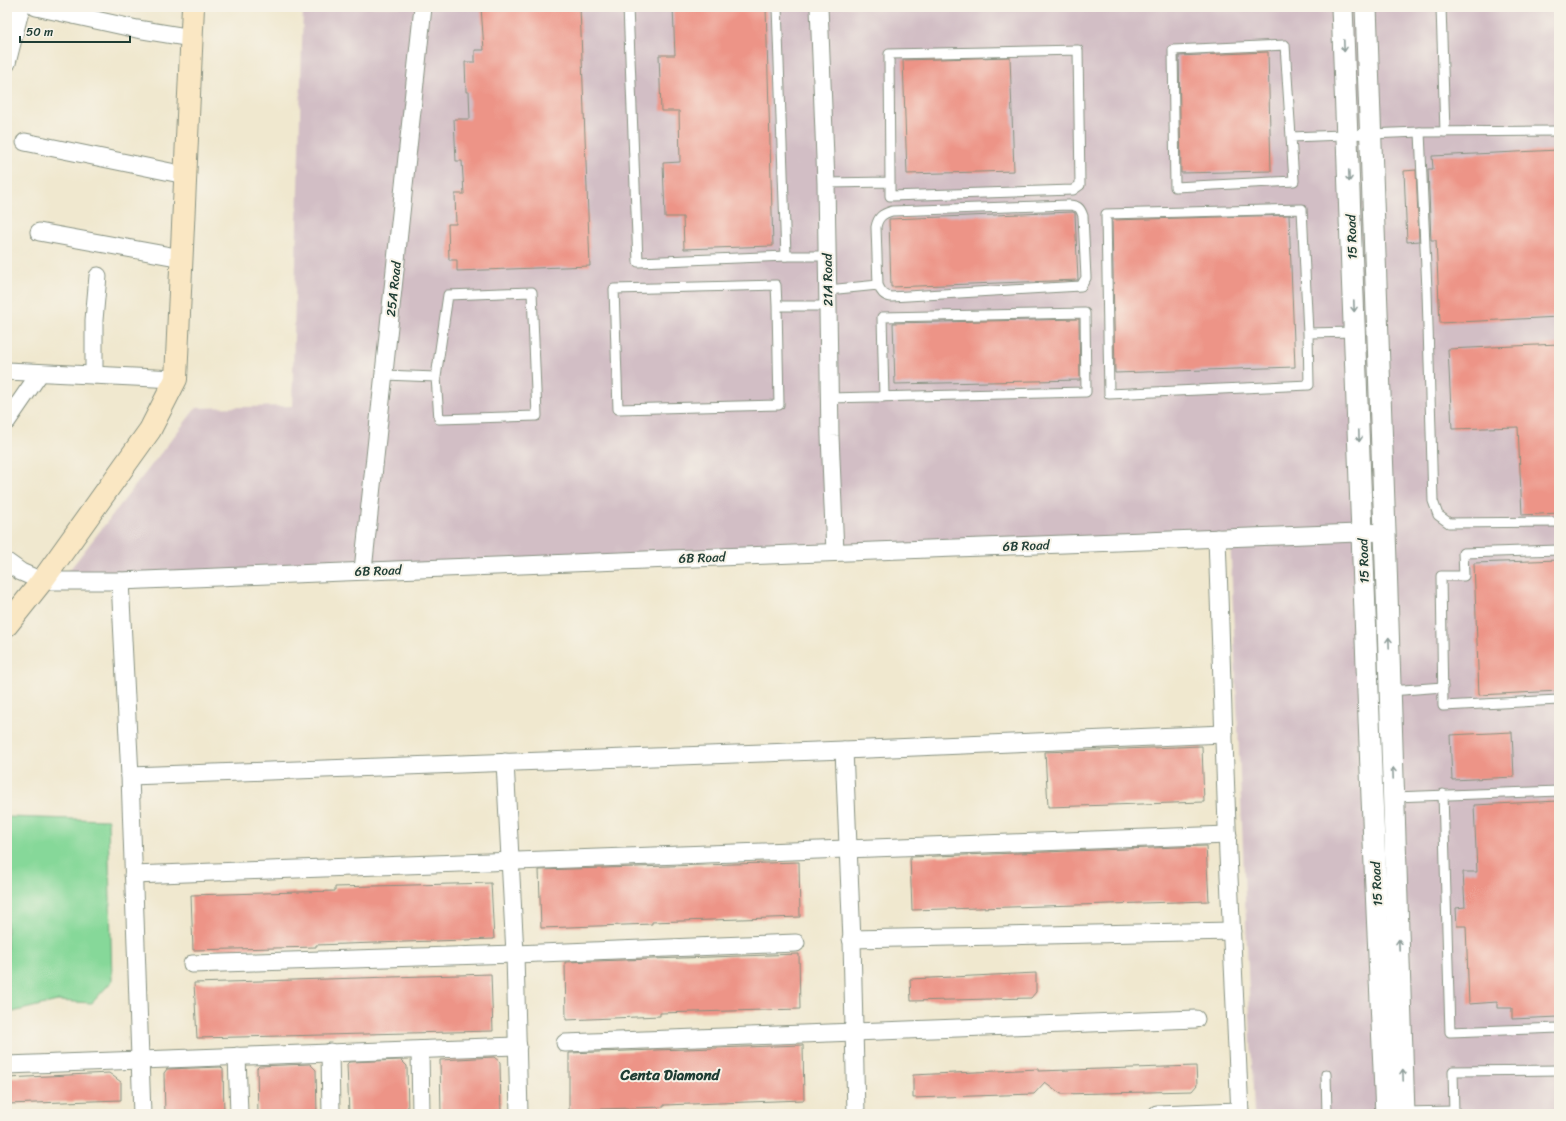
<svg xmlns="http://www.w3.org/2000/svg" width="1566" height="1121" font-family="Sriracha,sans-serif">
  <rect width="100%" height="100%" fill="#f7f3e8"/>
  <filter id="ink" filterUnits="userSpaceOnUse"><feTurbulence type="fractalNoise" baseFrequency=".025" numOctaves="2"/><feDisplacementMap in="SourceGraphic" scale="8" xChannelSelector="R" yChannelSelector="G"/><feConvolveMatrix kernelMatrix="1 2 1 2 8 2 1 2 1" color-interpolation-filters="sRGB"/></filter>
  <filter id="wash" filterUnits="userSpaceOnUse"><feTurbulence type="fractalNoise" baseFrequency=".012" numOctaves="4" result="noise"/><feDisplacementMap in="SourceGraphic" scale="16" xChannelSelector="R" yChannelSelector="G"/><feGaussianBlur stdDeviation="0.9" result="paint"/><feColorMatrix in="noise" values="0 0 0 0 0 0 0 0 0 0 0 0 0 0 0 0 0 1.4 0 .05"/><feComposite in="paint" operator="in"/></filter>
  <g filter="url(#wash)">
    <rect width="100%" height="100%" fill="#f0e8cf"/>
    <polygon fill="#d2bec5" points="303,7 1559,7 1559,1114 1254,1114 1230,535 64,577 196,408 292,406"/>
    <polygon fill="#86d899" stroke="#528a66" points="7,817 108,820 112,981 92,1003 57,1001 13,1012 7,1015"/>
    <g id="blocks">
      <g fill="#ed9487">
        <polygon points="481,7 580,7 590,266 457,271 457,260 449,260 448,224 456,224 455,194 464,194 462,161 456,161 454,119 470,119 469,92 466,92 465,62 475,62 475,50 484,50"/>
        <polygon points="673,7 766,7 773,246 684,249 683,217 665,217 663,163 680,162 679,111 661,111 659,55 675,55"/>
        <polygon points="1268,52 1271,171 1181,173 1179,56"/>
        <polygon points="1010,57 1014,171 907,174 903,60"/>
        <polygon points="1559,150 1559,317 1440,323 1436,240 1431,240 1428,169 1433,169 1432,156"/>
        <polygon points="1416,170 1419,241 1407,242 1404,171"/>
        <polygon points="1073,212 1075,213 1078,280 891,287 889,219"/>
        <polygon points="1289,215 1295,367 1115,373 1112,220"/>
        <polygon points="1079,319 1080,380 895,384 893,323"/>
        <polygon points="1559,344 1559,513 1522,515 1518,427 1452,429 1448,349"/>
        <polygon points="1559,560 1559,691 1479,695 1474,563"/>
        <polygon points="1512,732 1514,777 1452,780 1450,735"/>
        <polygon points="1202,746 1204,802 1048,807 1045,752"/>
        <polygon points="1559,801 1559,1017 1512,1019 1512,1008 1497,1008 1497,1002 1469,1004 1466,926 1457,926 1456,908 1465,907 1463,872 1477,872 1474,805"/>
        <polygon points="1206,846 1209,901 912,910 910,857"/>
        <polygon points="799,862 800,917 652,922 652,924 541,928 539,870"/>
        <polygon points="491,883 494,939 316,945 316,947 193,950 191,895 335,891 335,887"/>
        <polygon points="799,954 800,1009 660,1013 660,1016 566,1020 565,962"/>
        <polygon points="1036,973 1036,992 1031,998 911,1001 910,979"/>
        <polygon points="491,974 493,1031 197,1038 194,983"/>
        <polygon points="803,1045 804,1100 664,1105 664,1107 569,1110 569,1053"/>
        <polygon points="494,1057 500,1062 501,1114 441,1114 440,1060"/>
        <polygon points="401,1060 407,1066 408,1114 349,1114 347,1064 349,1062"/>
        <polygon points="310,1064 316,1070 317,1114 258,1114 257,1068 259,1066"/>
        <polygon points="1196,1066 1197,1085 1192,1091 1061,1094 1045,1082 1034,1094 913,1098 913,1075 1038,1069 1038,1071"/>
        <polygon points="221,1067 223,1069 224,1114 165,1114 164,1073 167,1069"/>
        <polygon points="109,1073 121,1082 121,1100 7,1104 7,1078"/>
      </g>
    </g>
  </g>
  <g filter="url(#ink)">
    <use href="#blocks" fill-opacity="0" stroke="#889282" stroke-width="1"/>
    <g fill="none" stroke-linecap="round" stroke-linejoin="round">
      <g stroke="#889282" stroke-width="11">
        <g id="service">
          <polyline points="628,7 638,262 786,256"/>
          <polyline points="777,7 786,256 827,256"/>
          <polyline points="1441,7 1445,132"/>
          <polyline points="1420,132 1427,291 1433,501 1438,515 1449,523 1559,522"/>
          <polyline points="1291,137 1285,45 1173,50 1175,187 1294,181 1291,137 1420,132 1559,131"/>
          <polyline points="826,183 890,182 890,196 1073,190 1080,185 1078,50 889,54 890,182"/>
          <path d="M828,290L878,285C881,292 884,296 891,297L1081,286L1086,278L1083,216C1080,207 1078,206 1069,205L892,211C882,214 878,217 876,227L878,285"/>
          <polyline points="777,306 776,285 614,289 618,409 779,405 777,306 828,306"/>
          <polyline points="1308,333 1302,209 1106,214 1109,394 1309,385 1308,333 1355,332"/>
          <polyline points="384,375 436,377 439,419 537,416 532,292 448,295 436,377"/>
          <polyline points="829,398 1086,392 1085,313 882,317 884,397"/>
          <polyline points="1559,550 1463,553 1464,576 1441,576 1443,706 1559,700"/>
          <polyline points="1390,691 1443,687"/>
          <polyline points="1443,794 1450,1032 1559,1028"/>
          <polyline points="1394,797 1559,791"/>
          <polyline points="1326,1074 1327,1114"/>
          <polyline points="1404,1112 1454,1111"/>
          <polyline points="1454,1114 1453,1071 1559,1070"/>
        </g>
      </g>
      <g stroke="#889282" stroke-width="19">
        <g id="minor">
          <polyline points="36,7 137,29 192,38"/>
          <polyline points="819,7 826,183 830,436 835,552"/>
          <polyline points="7,63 21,7"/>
          <polyline points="25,142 185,175"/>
          <polyline points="39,232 182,258"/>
          <polyline points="7,371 176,379"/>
          <polyline points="94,375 94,320 98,276"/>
          <polyline points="7,421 40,373"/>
          <polyline points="1217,538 1228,855 1240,1114"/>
          <polyline points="7,562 21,572 42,581 120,581 794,554 1385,532"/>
          <polyline points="363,570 423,7"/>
          <polyline points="120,581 130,776 142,1114"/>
          <polyline points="844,750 852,941 856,1114"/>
          <polyline points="505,762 515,954 519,1114"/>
          <polyline points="130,776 844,750 1224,734"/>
          <polyline points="133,875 1228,835"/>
          <polyline points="851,939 1232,931"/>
          <polyline points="192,964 515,954 796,943"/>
          <polyline points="565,1043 1196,1019"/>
          <polyline points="420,1050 421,1114"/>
          <polyline points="330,1052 331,1114"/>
          <polyline points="237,1056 239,1114"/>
          <polyline points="7,1065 518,1046"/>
          <polyline points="1157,1114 1240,1111"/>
        </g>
      </g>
      <g stroke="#889282" stroke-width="23">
        <g id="tertiary">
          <polyline points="1342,7 1372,797 1386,1114"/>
          <polyline points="1366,7 1385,532 1404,1114"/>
        </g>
      </g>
      <g stroke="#889282" stroke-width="24">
        <polyline id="secondary" points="7,625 42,581 150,430 176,379 193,7"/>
      </g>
      <use href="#service" stroke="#fff" stroke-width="9"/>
      <use href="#minor" stroke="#fff" stroke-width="17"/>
      <use href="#tertiary" stroke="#fff" stroke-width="21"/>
      <use href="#secondary" stroke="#fae7c3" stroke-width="22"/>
    </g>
    <defs><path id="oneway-shaft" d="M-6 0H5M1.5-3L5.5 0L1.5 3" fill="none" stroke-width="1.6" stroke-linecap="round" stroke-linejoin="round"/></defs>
    <g stroke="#8f9e9a">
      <use href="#oneway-shaft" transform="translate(1344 46) rotate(88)"/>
      <use href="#oneway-shaft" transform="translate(1349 176) rotate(88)"/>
      <use href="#oneway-shaft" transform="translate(1354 306) rotate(88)"/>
      <use href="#oneway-shaft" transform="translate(1359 436) rotate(88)"/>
      <use href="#oneway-shaft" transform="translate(1389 643) rotate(-92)"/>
      <use href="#oneway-shaft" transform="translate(1393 773) rotate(-92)"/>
      <use href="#oneway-shaft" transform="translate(1399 945) rotate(-92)"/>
      <use href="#oneway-shaft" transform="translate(1403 1075) rotate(-92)"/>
    </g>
  </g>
  <g text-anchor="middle" stroke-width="4" stroke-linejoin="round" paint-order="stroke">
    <g font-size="13" fill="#1f3d34" stroke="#f7f3e8">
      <text transform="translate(1351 237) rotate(-92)" y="5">15 Road</text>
      <text transform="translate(827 280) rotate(-91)" y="5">21A Road</text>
      <text transform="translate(393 289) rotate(-84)" y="5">25A Road</text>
      <text transform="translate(1026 545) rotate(-2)" y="5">6B Road</text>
      <text transform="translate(702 557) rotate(-2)" y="5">6B Road</text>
      <text transform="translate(1363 561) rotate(-92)" y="5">15 Road</text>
      <text transform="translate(378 570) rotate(-2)" y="5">6B Road</text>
      <text transform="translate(1376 884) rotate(-93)" y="5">15 Road</text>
    </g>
    <g font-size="15" font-weight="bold" fill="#1f3d34" stroke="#f7f3e8">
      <text x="670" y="1080">Centa Diamond</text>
    </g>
  </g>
  <rect width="1566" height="1121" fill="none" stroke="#f7f3e8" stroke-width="24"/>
  <path d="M20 36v6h110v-6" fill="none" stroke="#1f3d34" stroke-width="2"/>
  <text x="26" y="36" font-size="12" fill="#1f3d34" stroke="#f7f3e8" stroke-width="3" paint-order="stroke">50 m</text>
</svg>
